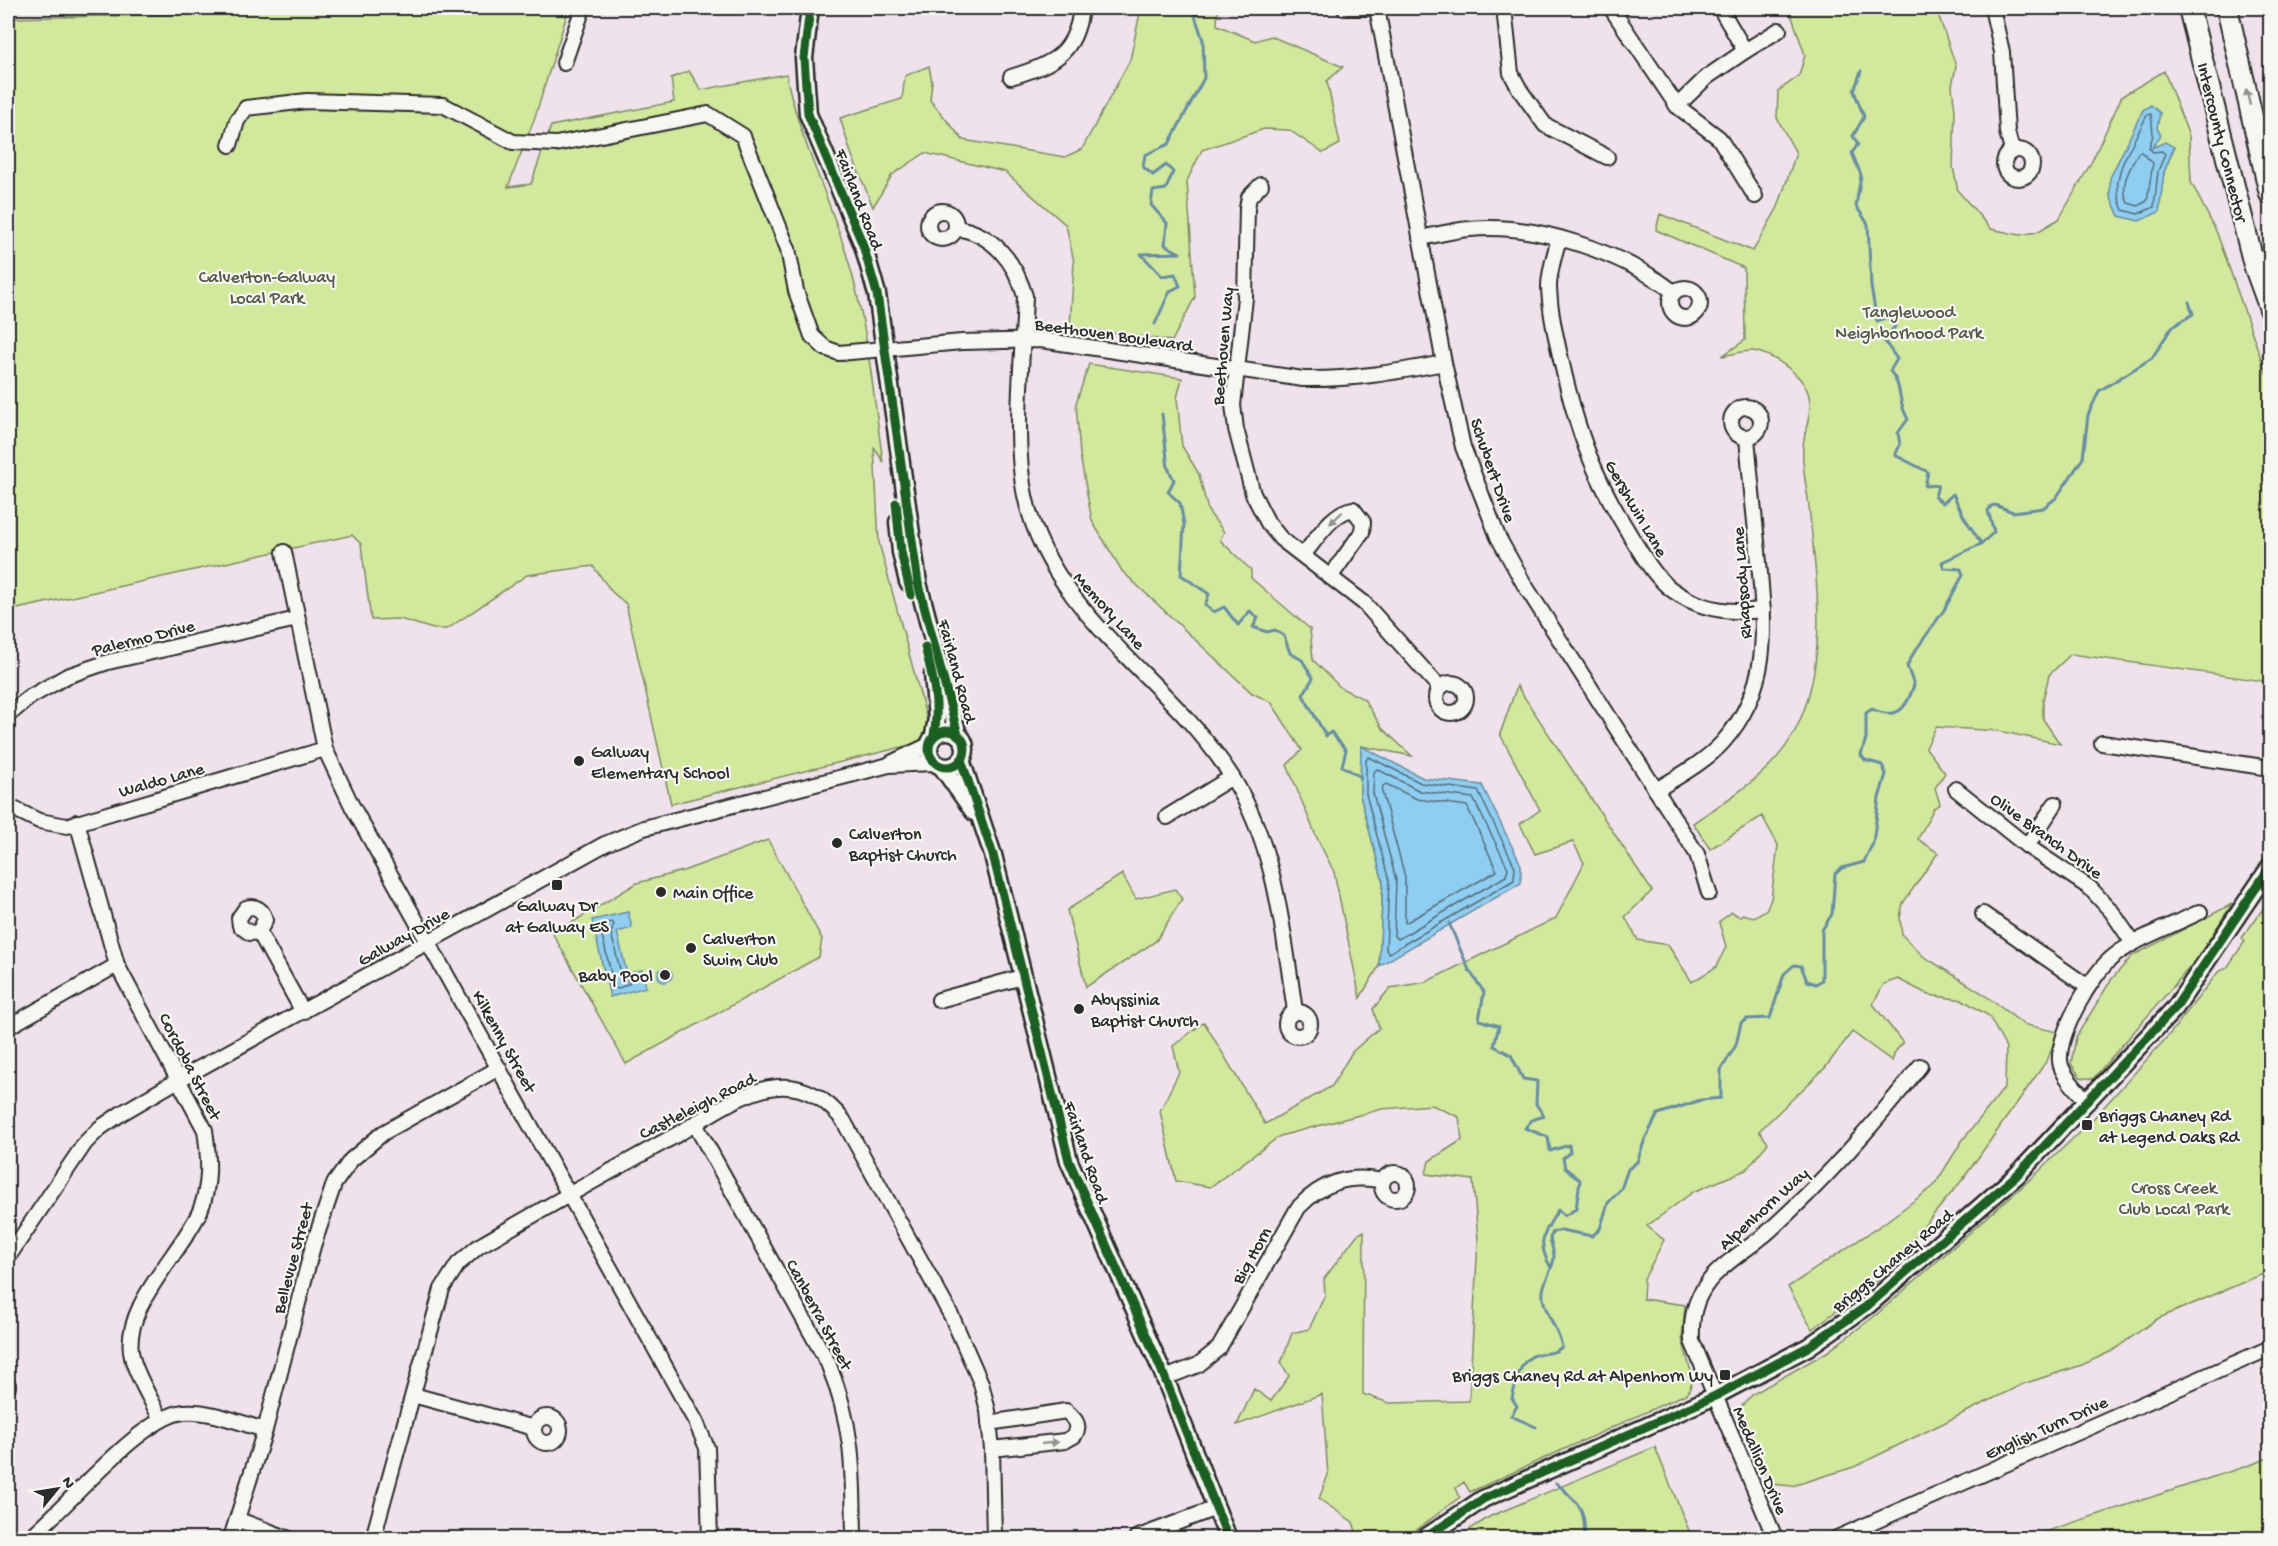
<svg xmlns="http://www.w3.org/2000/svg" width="2278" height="1546" font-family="'Gochi Hand',sans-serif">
  <rect width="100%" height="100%" fill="#efe2eb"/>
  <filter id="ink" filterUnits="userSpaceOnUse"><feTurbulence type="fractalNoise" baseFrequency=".0167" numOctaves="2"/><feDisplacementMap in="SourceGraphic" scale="12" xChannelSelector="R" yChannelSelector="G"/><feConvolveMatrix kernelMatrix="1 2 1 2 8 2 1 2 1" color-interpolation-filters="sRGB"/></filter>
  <g filter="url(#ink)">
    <g fill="#d1e89d" stroke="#7e8a64" stroke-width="1.5" fill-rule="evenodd">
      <path d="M202,8H569L535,117L508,187L531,184L551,126L674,102L671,78L689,71L701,90L786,74C799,139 830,197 848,260C868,325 873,394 883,462L874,447L879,543L929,727L922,742L671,804L626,604L612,592L593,566L527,575L447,629H433L400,619L371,620L361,544L352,535L8,611V18L201,14Z"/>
      <polygon points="1141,8 1218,8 1217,25 1255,41 1271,36 1343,67 1327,81 1340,144 1323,153 1289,130 1264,129 1202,150 1187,181 1195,297 1172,341 1070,327 1074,262 1066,225 1005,172 925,153 892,175 873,207 851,153 840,118 902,99 905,76 929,66 932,82 930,100 963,140 1065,157 1082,149 1130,60"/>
      <path d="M1789,8H1936L1956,66L1952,86L1955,111L1953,167L1958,191L1991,229L2020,235L2037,232L2059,219L2091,163L2122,96L2164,71L2189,136L2191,182L2217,233L2270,384V682L2071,654L2049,675L2043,700V719L2060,744L1999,731L1936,727L1926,748L1945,773L1935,788L1940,804L1934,808L1918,839L1938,853L1903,903L1900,918L1902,935L1923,956L1982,993L2023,1024L2057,1032L2048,1059L1963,1179L1880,1279L1812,1329L1788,1287L1880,1226L1934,1186L1962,1141L2005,1087L2006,1048L1989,1016L1963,1000L1929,995L1898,979L1884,984L1873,1004L1903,1043L1895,1052L1892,1061L1852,1032L1825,1068L1759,1131L1768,1143L1746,1170L1693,1192L1647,1226L1664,1240L1644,1279L1643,1299L1685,1305L1682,1339L1693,1379L1688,1393L1470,1492L1464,1482L1456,1488L1460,1497L1406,1538H1358L1353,1522L1319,1499L1328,1475L1322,1394L1237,1425L1254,1389L1271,1401L1289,1376L1281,1363L1292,1333L1309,1329L1325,1295L1324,1279L1357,1235L1364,1231L1363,1394L1389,1403L1469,1401L1478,1240L1473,1180L1426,1174L1429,1161L1462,1140L1459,1117L1432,1105L1382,1109L1280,1136L1210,1187L1176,1181L1160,1111L1179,1072L1173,1046L1204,1022L1265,1124L1332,1086L1352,1052L1379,1028L1373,1009L1390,988L1426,982L1556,918L1584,863L1573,842L1535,854L1520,824L1540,810L1500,734L1517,686L1652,891L1625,917L1638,940L1668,945L1692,982L1716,967L1726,947L1719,922L1732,912L1740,917L1742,914L1754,917L1766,910L1771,899L1778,845L1762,816L1710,849L1693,823C1730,798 1776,771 1796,729C1830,659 1816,580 1809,506C1807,488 1801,465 1803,447C1804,430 1815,408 1807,390C1799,372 1772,354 1753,351C1744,350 1731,355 1722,356L1745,340L1744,268L1656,230L1660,214L1753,251L1778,207L1796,153L1777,118L1778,91L1799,76L1805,55ZM2143,110L2160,113L2151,149L2174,148L2164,172L2159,212L2135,126Z"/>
      <polygon points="1089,364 1182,378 1177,398 1182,446 1199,474 1208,511 1224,532 1220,540 1251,570 1251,578 1310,629 1313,660 1341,688 1364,699 1382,728 1412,756 1361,746 1360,795 1383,882 1379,966 1360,998 1334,872 1316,836 1287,765 1302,750 1271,702 1252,693 1122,571 1092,521 1080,455 1076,403"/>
      <polygon points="768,840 822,939 819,957 626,1064 553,934 637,883 683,871"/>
      <polygon points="1122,874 1136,899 1175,889 1182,899 1156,941 1086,987 1067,910"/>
      <polygon points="2270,899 2270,1271 2157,1319 2112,1351 2082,1365 2023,1384 1854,1467 1792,1486 1770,1484 1738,1410 1753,1394 1827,1352 1876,1315 2034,1176 2093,1119 2169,1035 2218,972 2227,968 2245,941 2242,938"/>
      <polygon points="2232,904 2196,960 2093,1079 2080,1077 2071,1064 2076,1037 2111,980 2132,956"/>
      <polygon points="1655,1447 1692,1538 1456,1538 1491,1516"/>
      <polygon points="2270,1457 2270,1538 2026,1538 2256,1463"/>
    </g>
    <g fill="#90cef1" stroke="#688da2" stroke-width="1.5">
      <polygon points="2151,105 2160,113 2157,128 2161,135 2152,148 2165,142 2174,147 2164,172 2159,212 2139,221 2119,216 2110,196 2110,178 2143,110"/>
      <polygon points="1361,746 1423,778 1482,785 1521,865 1521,883 1379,966 1383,882 1360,795"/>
      <polygon points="628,912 632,928 617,932 627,974 642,970 646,987 610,997 592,920"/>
      <circle cx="665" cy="975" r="7"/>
    </g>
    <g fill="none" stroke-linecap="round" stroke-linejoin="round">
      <g stroke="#536c7a" stroke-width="1.5">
        <path d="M2151,114L2153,135L2149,148L2153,152L2162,151L2165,154L2158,171L2154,207L2138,214L2123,210C2106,176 2133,147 2147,115Z"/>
        <path d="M2141,152L2153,163L2147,201L2138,206L2128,203C2119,184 2129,171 2138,153Z"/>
        <polygon points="1369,757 1421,783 1478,791 1515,867 1514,880 1389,953 1386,950 1389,881 1366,794 1366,760"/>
        <polygon points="1377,769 1420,791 1473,798 1508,868 1506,876 1398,939 1394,936 1396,880 1373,793 1374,772"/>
        <polygon points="1386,784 1417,799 1467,806 1497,871 1405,923 1405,877 1382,792 1383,786"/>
        <polygon points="611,922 614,924 611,933 621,974 630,983 617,989 614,986 600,927"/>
      </g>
      <g stroke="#688da2" stroke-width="3">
        <path d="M1861,71L1854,91L1864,117L1853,136L1858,144L1852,153L1861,175L1856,206L1868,224L1871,287L1877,321L1887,317L1895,327L1883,339L1897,359L1890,371C1903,385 1897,403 1908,419L1898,433L1900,445L1895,455L1928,472L1925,486L1938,485L1935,497L1943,503L1953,494L1964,517L1981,543"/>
        <polyline points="1155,324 1170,291 1180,286 1175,274 1162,276 1141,254 1180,253 1165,245 1167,223 1151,205 1153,191 1166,189 1173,172 1166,165 1153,175 1143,167 1145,155 1169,144 1204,78 1203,40 1195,16 1199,8"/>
        <polyline points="1162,414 1168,468 1174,480 1168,492 1180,503 1184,524 1181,575 1209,594 1205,605 1214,612 1224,607 1238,625 1250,611 1258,618 1253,627 1267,632 1275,630 1284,636 1290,653 1302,660 1313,678 1303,695 1326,736 1331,732 1346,750 1342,766 1361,777"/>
        <path d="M1449,923L1469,970L1484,992L1479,1020L1499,1026L1494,1046L1511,1055L1523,1079L1537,1081L1536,1104L1544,1116L1532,1120L1525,1128L1548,1137L1550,1151L1569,1145L1570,1152L1563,1158L1565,1168L1580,1180L1576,1209L1564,1216L1558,1210C1544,1233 1536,1241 1550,1266"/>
        <path d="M1536,1427L1511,1416L1517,1406L1512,1398C1517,1381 1519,1356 1540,1354C1549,1353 1555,1353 1562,1347C1559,1329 1546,1317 1543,1298C1541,1283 1553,1271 1554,1257C1554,1251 1551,1244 1550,1238L1553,1232L1561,1230L1592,1236L1600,1229L1608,1203L1621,1189L1628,1169L1637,1162L1645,1139L1658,1114L1701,1100L1721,1098V1070L1736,1045L1741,1023L1747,1019L1770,1018L1784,974L1794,965L1801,966L1807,981L1816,984L1822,980V930L1832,914L1835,874L1842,868L1864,862L1873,843L1879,798L1886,774L1882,765L1865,760L1861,755L1866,738V713L1872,709C1897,720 1906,710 1914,685L1907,666L1913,654L1944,610L1963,575L1961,569L1944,568L1942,562L1981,544L1994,532L1988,511L1991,506L1995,505L2013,512L2043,508L2056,498L2083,458L2088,415L2099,391L2152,358L2172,327L2193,314L2189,302"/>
        <path d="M1556,1483C1577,1502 1587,1508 1584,1538"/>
      </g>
      <g stroke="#2b2b2b" stroke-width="18">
        <g id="minor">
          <polyline points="1344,8 1368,8"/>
          <polyline points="1377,8 1444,363 1463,447 1498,537 1524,584 1697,854 1709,893"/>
          <polyline points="1504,8 1511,73 1520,90 1545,125 1607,157"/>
          <polyline points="1611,8 1677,106 1719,138 1755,196"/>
          <polyline points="1992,8 2002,52 2007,132 2012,151"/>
          <polyline points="1745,51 1779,30"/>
          <polyline points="564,63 583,8"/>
          <path d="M1011,77C1053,64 1076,54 1081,8"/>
          <polyline points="1677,106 1707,77 1745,51 1720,8"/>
          <path d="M230,145L237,121L246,108L307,101L443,105L513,142L556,144L708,114L743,136L788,249L796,291L812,336L825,348L839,353L962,342L1041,340L1303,379C1351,380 1396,372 1444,363"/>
          <circle cx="2018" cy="164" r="14"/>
          <polyline points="1261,185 1249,197 1247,208 1245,298 1233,405 1236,429 1253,494 1268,523 1281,539 1364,603 1440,688"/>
          <circle cx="942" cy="225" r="14"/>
          <path d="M956,228C993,233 1015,262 1025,296C1023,359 1012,440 1026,500C1054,619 1170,678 1232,777C1276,847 1283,931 1295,1011"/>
          <path d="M1420,238C1437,235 1454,230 1470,229C1535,222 1623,253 1674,292"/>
          <path d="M1559,238C1555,254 1549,271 1549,287C1550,313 1556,338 1562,364C1578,435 1594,477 1633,540C1646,561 1658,583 1680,595C1706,611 1733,613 1763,610"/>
          <circle cx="1685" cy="303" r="15"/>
          <circle cx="1746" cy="422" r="15"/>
          <polyline points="284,552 325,749 352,806 696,1422 707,1448 710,1538"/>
          <path d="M1303,555C1316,540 1332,512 1353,509L1363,522L1362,532L1331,576"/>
          <circle cx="1451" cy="698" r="15"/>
          <polyline points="8,715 30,697 67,676 108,662 297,619"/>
          <polyline points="2102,743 2270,768"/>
          <polyline points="891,763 929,745"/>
          <polyline points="1956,789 2027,846 2090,888 2112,912 2133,943"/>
          <path d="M1656,790C1679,776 1705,762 1723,742C1774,684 1764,622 1758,551C1754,513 1750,475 1747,437"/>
          <polyline points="8,806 39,821 67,826 325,749"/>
          <polyline points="1167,817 1232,777"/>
          <path d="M77,822L117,965L205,1130C209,1158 211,1184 200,1211C181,1254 120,1308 132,1357C137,1378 152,1400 161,1420"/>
          <polyline points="2027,846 2055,804"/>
          <polyline points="1983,914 2088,987"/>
          <path d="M259,932L250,933L240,926L239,918L246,908C256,905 263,910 265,920L259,932L303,1012"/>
          <polyline points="939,1000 1022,977"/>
          <circle cx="1298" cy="1024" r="12"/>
          <polyline points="8,1027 117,965"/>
          <path d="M2088,1102C2079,1092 2061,1075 2060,1061C2058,1033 2092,973 2114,956C2139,937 2171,926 2200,912"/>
          <path d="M695,1124L828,1363C854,1427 853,1470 854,1538"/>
          <circle cx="1395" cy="1186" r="13"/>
          <polyline points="8,1257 85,1143 100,1128 122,1113 180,1079 605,844 644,828 889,765 934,763"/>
          <path d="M1165,1378L1198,1365L1219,1348L1298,1208C1322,1182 1349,1174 1383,1181"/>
          <polyline points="8,1385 8,1387"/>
          <polyline points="413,1395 534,1428"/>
          <circle cx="547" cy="1430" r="13"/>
          <path d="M989,1423L1066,1411C1074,1418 1082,1425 1074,1436L1065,1441L992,1449"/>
          <polyline points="239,1520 287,1538"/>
          <path d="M29,1538C66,1509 141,1416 184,1412C210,1410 240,1423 265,1430"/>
          <polyline points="231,1538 265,1430 313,1246 334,1184 351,1160 383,1133 499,1068"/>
          <path d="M373,1538L442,1289L458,1264L479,1246C545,1208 611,1171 678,1134C707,1117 743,1090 777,1087C804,1084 827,1100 843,1120L952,1317L981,1383L988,1411L992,1449L994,1538"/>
          <polyline points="1136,1538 1216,1508"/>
          <path d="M1775,1538L1692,1341C1691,1318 1694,1300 1709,1281C1724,1262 1750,1248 1769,1231C1824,1181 1874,1125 1920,1066"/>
          <polyline points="1837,1538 2270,1348"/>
        </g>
      </g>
      <g stroke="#2b2b2b" stroke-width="21">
        <g id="major">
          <polyline points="810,8 804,58 808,114 863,245 877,294 918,583 958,735"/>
          <polyline points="898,522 901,552 908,582"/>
          <polyline points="933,674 937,718 934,735"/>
          <circle cx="947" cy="749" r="18"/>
          <polyline points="961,760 993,855 1069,1161 1162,1371 1228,1538"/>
          <polyline points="942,767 974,812"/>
          <polyline points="1425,1538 1483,1499 1715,1396 1808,1347 1867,1306 2017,1175 2175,1008 2270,867"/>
        </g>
      </g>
      <g stroke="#2b2b2b" stroke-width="24">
        <g id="highway">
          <polyline points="2189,8 2254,265 2270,309"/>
          <polyline points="2227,8 2270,194"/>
        </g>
      </g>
      <use href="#minor" stroke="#f6f6f2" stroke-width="14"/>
      <use href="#major" stroke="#f6f6f2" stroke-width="16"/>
      <use href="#highway" stroke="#f6f6f2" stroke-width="20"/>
      <g stroke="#f6f6f2" stroke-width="13">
        <g id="cycleway">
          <polyline points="810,8 804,58 808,114 863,245 877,294 918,583 958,735"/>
          <polyline points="896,503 901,552 911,595"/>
          <path d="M925,647C933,677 940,704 934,735"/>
          <circle cx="947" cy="749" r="18"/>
          <polyline points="961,760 993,855 1069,1161 1162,1371 1228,1538"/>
          <polyline points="1425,1538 1483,1499 1715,1396 1808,1347 1867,1306 2017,1175 2175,1008 2270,867"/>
        </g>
      </g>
      <use href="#cycleway" stroke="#1b5e20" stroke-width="9"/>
    </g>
    <defs><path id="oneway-solid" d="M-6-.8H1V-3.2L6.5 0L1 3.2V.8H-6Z" transform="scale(1.5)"/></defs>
    <g fill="#90908e">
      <use href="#oneway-solid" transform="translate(2248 97) rotate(-103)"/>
      <use href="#oneway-solid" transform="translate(1336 518) rotate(136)"/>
      <use href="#oneway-solid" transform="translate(1050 1443) rotate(-6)"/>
    </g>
  </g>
  <g fill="#2b2b2b" stroke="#f6f6f2" stroke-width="2">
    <circle cx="579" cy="761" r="6"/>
    <circle cx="837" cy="843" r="6"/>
    <rect x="551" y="879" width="12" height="12" rx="3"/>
    <circle cx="661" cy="892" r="6"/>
    <circle cx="691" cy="948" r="6"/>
    <circle cx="665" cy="975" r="6"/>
    <circle cx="1079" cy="1009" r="6"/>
    <rect x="2081" y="1119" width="12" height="12" rx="3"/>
    <rect x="1719" y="1369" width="12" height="12" rx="3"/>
  </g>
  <g text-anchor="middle" stroke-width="4.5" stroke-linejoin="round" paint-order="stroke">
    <g font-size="18" fill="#2b2b2b" stroke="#f6f6f2">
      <text transform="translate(2223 142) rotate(76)" y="6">Intercounty Connector</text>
      <text transform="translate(860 199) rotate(69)" y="6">Fairland Road</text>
      <text transform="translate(1114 334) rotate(8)" y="6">Beethoven Boulevard</text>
      <text transform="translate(1222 346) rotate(-85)" y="6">Beethoven Way</text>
      <text transform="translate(1494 470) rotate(71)" y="6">Schubert Drive</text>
      <text transform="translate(1637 508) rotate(60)" y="6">Gershwin Lane</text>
      <text transform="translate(1741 583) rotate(-94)" y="6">Rhapsody Lane</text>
      <text transform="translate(1110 610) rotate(48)" y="6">Memory Lane</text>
      <text transform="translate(143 637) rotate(-14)" y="6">Palermo Drive</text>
      <text transform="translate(958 671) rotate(75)" y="6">Fairland Road</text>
      <text transform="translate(161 779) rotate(-16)" y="6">Waldo Lane</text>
      <text transform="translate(2047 835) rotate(36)" y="6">Olive Branch Drive</text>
      <text transform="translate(403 936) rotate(-29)" y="6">Galway Drive</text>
      <text transform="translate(505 1041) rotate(61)" y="6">Kilkenny Street</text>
      <text transform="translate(191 1066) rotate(63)" y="6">Cordoba Street</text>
      <text transform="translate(697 1105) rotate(-27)" y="6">Castleleigh Road</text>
      <text transform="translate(1087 1152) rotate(71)" y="6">Fairland Road</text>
      <text transform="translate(1763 1208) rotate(-42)" y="6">Alpenhorn Way</text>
      <text transform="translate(1251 1255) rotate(-60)" y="6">Big Horn</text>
      <text transform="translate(292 1258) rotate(-75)" y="6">Bellevue Street</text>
      <text transform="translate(1892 1260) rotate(-40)" y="6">Briggs Chaney Road</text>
      <text transform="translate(820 1314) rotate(62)" y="6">Canberra Street</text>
      <text transform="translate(2046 1427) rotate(-24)" y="6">English Turn Drive</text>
      <text transform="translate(1761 1460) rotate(67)" y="6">Medallion Drive</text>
    </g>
    <g font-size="18" fill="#545a48" stroke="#f6f6f2">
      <text x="267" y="282">Calverton-Galway<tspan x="267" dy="21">Local Park</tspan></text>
      <text x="1909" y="317">Tanglewood<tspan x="1909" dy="21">Neighborhood Park</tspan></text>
      <text x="2174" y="1193">Cross Creek<tspan x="2174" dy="21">Club Local Park</tspan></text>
    </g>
    <g font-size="18" fill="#2b2b2b" stroke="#f6f6f2" text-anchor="start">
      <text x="591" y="757">Galway<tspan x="591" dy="21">Elementary School</tspan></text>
      <text x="849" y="839">Calverton<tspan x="849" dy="21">Baptist Church</tspan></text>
      <text x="673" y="898">Main Office</text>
      <text x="557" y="911" text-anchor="middle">Galway Dr<tspan x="557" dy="21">at Galway ES</tspan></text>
      <text x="703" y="944">Calverton<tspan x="703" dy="21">Swim Club</tspan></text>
      <text x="653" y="981" text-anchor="end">Baby Pool</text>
      <text x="1091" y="1005">Abyssinia<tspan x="1091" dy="21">Baptist Church</tspan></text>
      <text x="2099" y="1121">Briggs Chaney Rd<tspan x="2099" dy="21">at Legend Oaks Rd</tspan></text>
      <text x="1713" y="1381" text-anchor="end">Briggs Chaney Rd at Alpenhorn Wy</text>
    </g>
  </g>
  <rect width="2278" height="1546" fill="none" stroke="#f6f6f2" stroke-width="30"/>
  <rect x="15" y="15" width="2248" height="1516" fill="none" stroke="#2b2b2b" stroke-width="2" filter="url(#ink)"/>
  <g transform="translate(57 1489) rotate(60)" stroke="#f6f6f2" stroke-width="4.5" paint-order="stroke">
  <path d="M0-4.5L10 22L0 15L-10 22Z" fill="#2b2b2b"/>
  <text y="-9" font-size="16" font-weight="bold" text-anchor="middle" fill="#2b2b2b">N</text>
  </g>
</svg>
